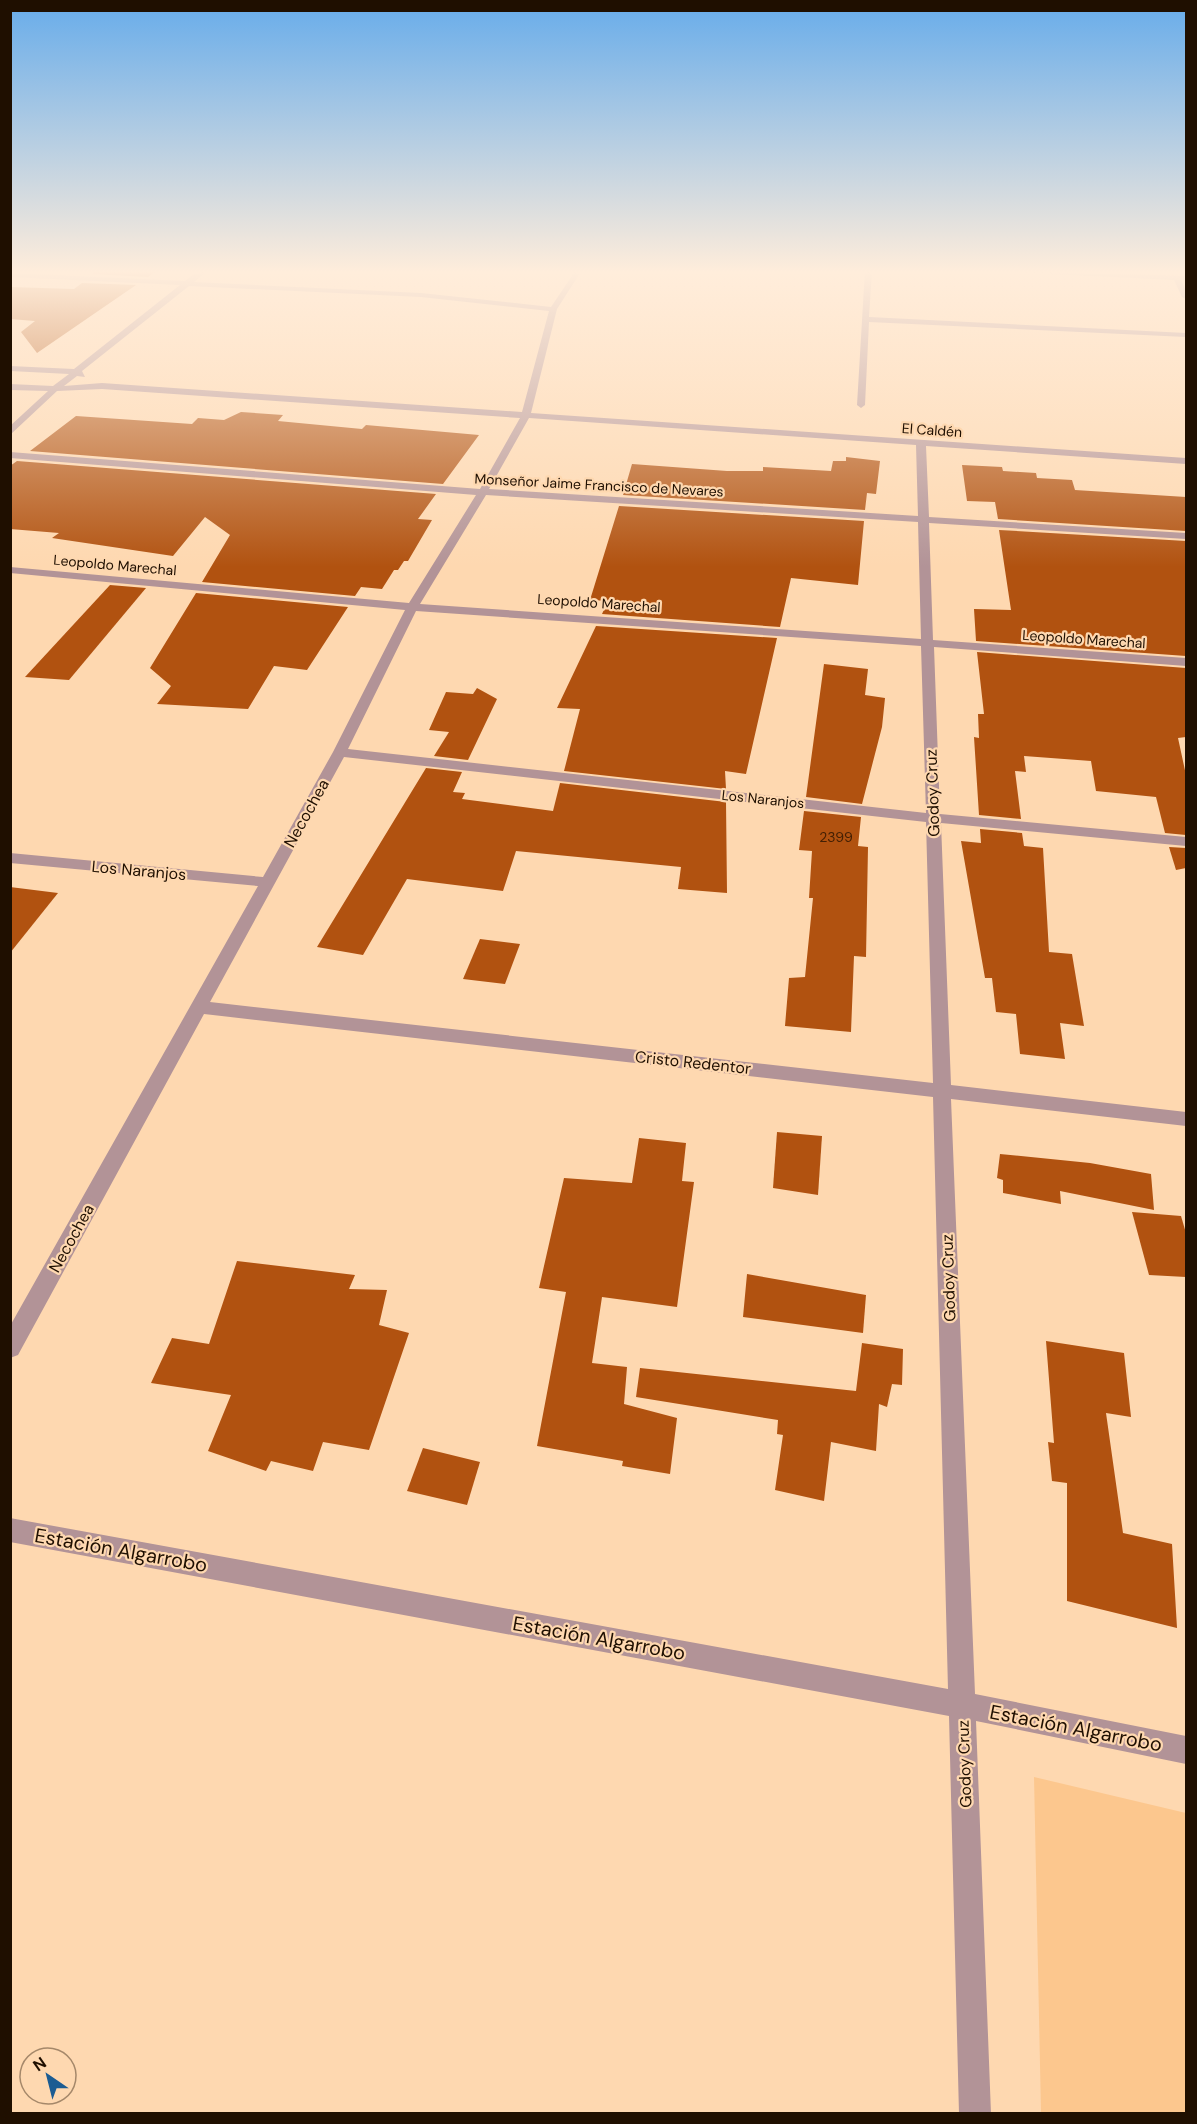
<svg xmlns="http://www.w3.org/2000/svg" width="1197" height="2124" font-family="'DM Sans',sans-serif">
  <rect width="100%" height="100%" fill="#fed8b0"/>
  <polygon fill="#fcc78e" points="1034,1777 1186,1813 1186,2113 1041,2113"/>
  <g fill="#b15210">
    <polygon points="98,270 158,270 148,277 92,274"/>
    <polygon points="82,283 136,285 37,353 21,332 35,321 10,319 10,287 74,289"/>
    <polygon points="241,412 283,415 278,421 362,429 366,425 479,435 443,484 30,451 76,416 192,424 198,418 224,420"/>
    <polygon points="846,457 880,461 876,494 867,493 865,510 623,495 632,464 727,471 763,471 763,467 831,471 833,461 846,461"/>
    <polygon points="17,461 436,494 418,519 432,520 408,561 404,561 398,570 394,570 382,589 361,587 355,596 202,582 230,535 205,517 173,556 52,538 59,533 10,529 10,466"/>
    <polygon points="962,465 1002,467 1003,471 1036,473 1037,478 1072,480 1075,490 1186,497 1186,531 998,519 995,502 967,501"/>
    <polygon points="619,506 864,521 858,585 791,578 780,627 602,614 608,601 590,600"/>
    <polygon points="999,530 1186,541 1186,656 976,641 974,609 1011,610"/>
    <polygon points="110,585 146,588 69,680 25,677"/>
    <polygon points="196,593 348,607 307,670 274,666 248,709 157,704 171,686 150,668"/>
    <polygon points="596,626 777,638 746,774 725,771 726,789 564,771 580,709 557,708"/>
    <polygon points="977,652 1186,668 1186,737 1178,738 1186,775 1186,835 1165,833 1156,797 1096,791 1091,761 1024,756 1026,772 1015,771 1021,819 979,815 974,737 979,738 978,714 984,714"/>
    <polygon points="824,664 868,669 865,695 885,698 882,727 862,804 806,797"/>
    <polygon points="477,688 497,699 468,760 434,756 449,732 429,730 446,692 473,694"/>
    <polygon points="426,768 462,772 453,792 465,793 462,799 553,811 560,783 726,802 727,893 678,889 681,867 516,851 503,891 407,879 363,955 317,947"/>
    <polygon points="804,811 861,817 858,846 868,847 866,957 854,956 851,1032 785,1026 789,978 805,977 813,898 809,898 812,851 799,850"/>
    <polygon points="980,829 1022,833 1024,846 1043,848 1049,952 1072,954 1084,1026 1060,1023 1065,1059 1020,1054 1016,1014 996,1012 992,978 985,978 961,841 981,843"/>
    <polygon points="1169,847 1186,848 1186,868 1176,870"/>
    <polygon points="10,887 58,893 10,953"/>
    <polygon points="480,939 520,944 505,984 463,979"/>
    <polygon points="777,1132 822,1136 818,1195 773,1188"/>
    <polygon points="639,1138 686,1143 682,1181 694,1182 677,1307 602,1297 592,1363 627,1367 624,1404 677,1418 670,1474 622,1466 623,1461 537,1446 566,1292 539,1288 564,1178 632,1183"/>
    <polygon points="1000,1154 1090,1163 1151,1174 1154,1210 1060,1191 1061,1204 1003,1193 1003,1180 997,1178"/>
    <polygon points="1132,1212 1181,1216 1186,1233 1186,1277 1149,1275"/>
    <polygon points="237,1261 355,1275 349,1289 387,1290 379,1325 409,1333 369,1450 323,1442 313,1471 271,1461 266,1471 208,1451 231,1395 151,1383 172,1338 209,1344"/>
    <polygon points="747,1274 866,1295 863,1333 743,1317"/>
    <polygon points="1046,1341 1124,1353 1131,1417 1106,1413 1123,1533 1172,1544 1177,1628 1067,1601 1067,1483 1052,1481 1048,1442 1054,1443"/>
    <polygon points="862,1343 903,1349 902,1385 892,1384 887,1407 879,1404 876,1451 831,1442 824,1501 775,1490 783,1435 777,1434 778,1420 636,1397 640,1368 856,1391"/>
    <polygon points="423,1448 480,1462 467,1505 407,1491"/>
  </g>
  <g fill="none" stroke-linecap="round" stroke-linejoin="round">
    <g fill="#b29397" fill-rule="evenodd">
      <path d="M200,270H208L194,282L421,293L551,307L576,270H582L557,309L531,413L1186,458V464L926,446L929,517L1186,533V539L929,523L933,640L1186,658V666L934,647L940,814L1186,837V846L941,823L951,1085L1186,1112V1126L951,1099L975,1694L1186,1736V1764L976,1721L991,2114H959L949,1716L10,1542V1518L948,1689L933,1097L204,1014L18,1355L10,1358V1326L258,886L10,863V853L263,877L333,752L405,610L10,573V567L409,603L476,495L10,458V452L480,489L520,418L102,389L57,391L10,435V426L48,391L10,390V384L53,386L69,374L10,371V366L74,369L180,285L10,277V273L185,281ZM189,286L421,297L549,311L522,412L102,383L64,386L77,376L85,377L82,371ZM529,418L916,445L918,516L489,489ZM486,495L918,522L921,639L420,604ZM416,611L921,646L926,813L348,749ZM344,757L926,822L933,1083L210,1002Z"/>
      <polygon points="865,270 872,270 869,317 1186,333 1186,337 869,322 865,405 861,408 857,405"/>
      <polygon points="973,270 1186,276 1186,280 1181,280 1186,291 1186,299 1182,297 1174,280"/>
    </g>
  </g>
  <linearGradient id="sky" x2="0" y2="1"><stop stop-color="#67acea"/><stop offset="0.48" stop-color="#ffeddb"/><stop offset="1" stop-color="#ffeddb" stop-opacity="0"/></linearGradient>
  <rect width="1197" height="567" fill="url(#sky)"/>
  <g text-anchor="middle" stroke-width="4.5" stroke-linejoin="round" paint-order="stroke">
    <g font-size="14" fill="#1f0f00" stroke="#fed8b0">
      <text transform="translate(932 430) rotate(4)" y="5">El Caldén</text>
      <text transform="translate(599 485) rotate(3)" y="5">Monseñor Jaime Francisco de Nevares</text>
      <text transform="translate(115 565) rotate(5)" y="5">Leopoldo Marechal</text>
      <text transform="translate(599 603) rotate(4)" y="5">Leopoldo Marechal</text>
      <text transform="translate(1084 639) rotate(4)" y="5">Leopoldo Marechal</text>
      <text transform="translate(763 799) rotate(6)" y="5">Los Naranjos</text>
    </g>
    <g font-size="14" fill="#442004">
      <text x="836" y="842">2399</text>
    </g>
    <g font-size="16" fill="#1f0f00" stroke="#fed8b0">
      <text transform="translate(932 793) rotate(-92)" y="6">Godoy Cruz</text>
      <text transform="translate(306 813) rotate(-61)" y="6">Necochea</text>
      <text transform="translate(139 870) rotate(5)" y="6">Los Naranjos</text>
      <text transform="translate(693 1062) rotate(6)" y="6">Cristo Redentor</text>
      <text transform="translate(71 1238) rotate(-61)" y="6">Necochea</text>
      <text transform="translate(948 1278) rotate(-92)" y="6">Godoy Cruz</text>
      <text transform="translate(964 1764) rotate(-92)" y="6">Godoy Cruz</text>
    </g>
    <g font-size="20" fill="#1f0f00" stroke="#fed8b0">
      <text transform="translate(121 1550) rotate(10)" y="7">Estación Algarrobo</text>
      <text transform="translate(599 1638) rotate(10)" y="7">Estación Algarrobo</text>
      <text transform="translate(1076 1728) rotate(11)" y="7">Estación Algarrobo</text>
    </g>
  </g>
  <rect width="1197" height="2124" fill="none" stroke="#1f0f00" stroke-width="24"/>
  <g transform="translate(48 2076) rotate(325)"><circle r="28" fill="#fed8b0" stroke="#a5886a" stroke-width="1.5"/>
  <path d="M0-4.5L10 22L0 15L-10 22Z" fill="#1c5c92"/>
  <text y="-9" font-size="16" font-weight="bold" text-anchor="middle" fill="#1f0f00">N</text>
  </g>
</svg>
